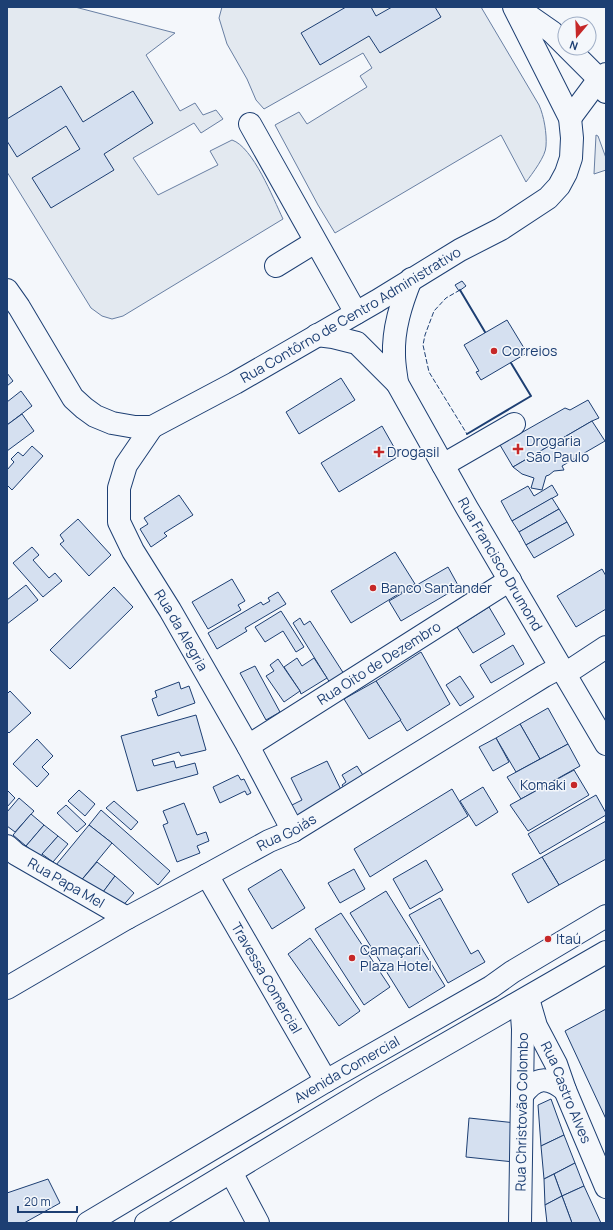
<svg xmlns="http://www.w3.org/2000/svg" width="613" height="1230" font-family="Manrope,sans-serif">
  <rect width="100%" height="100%" fill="#f4f7fb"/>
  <g fill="#e3e9f0" stroke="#687fa3">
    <path d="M7,7H75L175,33L146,55L180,111L195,103L203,115L216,110L223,119L201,133L194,123L133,158L158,195L218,165L210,151L232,140C253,147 273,198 283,219L123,316L112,319L102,316L91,308L7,172Z"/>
    <path d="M222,7H481L539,105C544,116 547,134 546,146C546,156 532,174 526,182L501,135L335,233L318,205L275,125L299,112L307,124L367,87L360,76L372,68L363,53L264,109L256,100L247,79L227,44L219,18Z"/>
    <polygon points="596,135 598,136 606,158 606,170 594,174"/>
  </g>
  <g fill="#d5e0f0" stroke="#1d3f73">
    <polygon points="346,7 371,7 376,16 392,7 435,7 441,17 380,53 369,36 320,65 301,33"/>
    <polygon points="61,86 83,122 133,91 153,123 104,154 114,170 51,208 32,178 80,149 66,126 17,157 7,141 7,119"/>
    <polygon points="462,281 466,286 459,291 455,285"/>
    <polygon points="507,320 527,353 481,380 476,372 479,371 464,345"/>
    <polygon points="7,373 13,381 7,386"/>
    <polygon points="341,378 355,400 299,434 286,412"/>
    <polygon points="21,391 32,406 7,425 7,402"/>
    <polygon points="588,400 599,418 592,421 513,467 500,445 565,408 570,410"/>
    <polygon points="22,414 34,431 7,451 7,425"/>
    <polygon points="592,421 605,441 562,466 564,470 554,471 549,475 546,476 542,490 531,488 534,478 522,474 513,467"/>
    <polygon points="382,426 399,456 339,492 321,463"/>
    <polygon points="32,446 43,456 12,490 7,485 7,470 14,462 11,459 18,452 23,456"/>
    <polygon points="552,485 558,495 512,521 501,501 528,486 534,496"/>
    <polygon points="179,495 193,515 164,533 167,536 151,547 140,529 148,524 144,518"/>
    <polygon points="552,498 559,509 519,532 512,521"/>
    <polygon points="559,509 567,522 526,545 519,532"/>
    <polygon points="78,519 111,555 89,576 60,544 64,541 60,535"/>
    <polygon points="567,522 574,535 534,558 526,545"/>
    <polygon points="32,547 39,555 33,560 49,578 55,573 62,581 43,597 13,563"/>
    <polygon points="395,552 415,584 351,623 331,591"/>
    <polygon points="448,567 459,587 401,621 389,601"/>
    <polygon points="602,569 606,576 606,609 576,627 557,596"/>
    <polygon points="232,579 245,601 238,605 241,610 208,629 192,602"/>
    <polygon points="26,585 38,600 7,624 7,600"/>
    <polygon points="114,587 133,607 70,669 50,650"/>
    <polygon points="278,592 286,604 245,628 247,631 217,649 208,633 261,602 263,605 270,601 268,598"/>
    <polygon points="489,607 505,634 473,653 457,627"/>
    <polygon points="281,611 304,647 296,652 283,631 265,642 255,627"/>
    <polygon points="300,618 304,625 310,621 344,674 330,683 293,623"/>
    <polygon points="513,645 524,664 491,683 480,665"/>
    <polygon points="421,652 450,704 407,731 376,681"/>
    <polygon points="297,658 302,666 314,658 327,678 301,694 300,691 284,667"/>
    <polygon points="278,659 300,691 284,702 266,676 274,671 270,665"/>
    <polygon points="255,666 280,712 266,720 240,673"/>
    <polygon points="460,676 474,697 460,706 446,685"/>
    <polygon points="376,681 401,720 369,739 344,699"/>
    <polygon points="179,682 181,689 189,686 195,703 158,716 152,699 157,697 155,691"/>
    <polygon points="10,691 31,713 9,733 7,731 7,694"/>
    <polygon points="548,708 568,744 540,759 520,724"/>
    <polygon points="196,715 206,750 181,756 179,752 152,760 154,766 174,761 176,768 195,763 198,774 137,791 121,736"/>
    <polygon points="520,724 540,759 516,772 496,738"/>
    <polygon points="496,738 509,762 493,771 479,747"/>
    <polygon points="37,739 53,756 42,767 49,774 37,787 13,764"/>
    <polygon points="568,744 580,766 521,799 507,777"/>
    <polygon points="327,761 344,796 297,819 290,806 302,800 291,778"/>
    <polygon points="357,766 366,780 346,791 342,785 346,782 342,775"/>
    <polygon points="574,770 589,795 528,831 510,805"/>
    <polygon points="238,775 241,780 244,779 251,793 247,795 245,791 220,803 213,787"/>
    <polygon points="483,787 498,812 476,826 460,801"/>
    <polygon points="452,789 468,816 370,877 354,849"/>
    <polygon points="7,790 15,798 7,807"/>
    <polygon points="79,790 95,804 85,816 68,801"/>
    <polygon points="596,795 606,813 606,815 540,854 528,834"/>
    <polygon points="19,798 34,811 15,832 7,826 7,812"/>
    <polygon points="114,801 138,822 131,830 106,808"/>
    <polygon points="184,803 197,835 206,832 209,841 197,846 200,853 177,862 163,825 168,823 163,811"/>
    <polygon points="66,805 86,824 77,832 57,813"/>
    <polygon points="101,810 170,871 158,885 112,843 89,825"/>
    <polygon points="31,814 44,825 26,846 13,835"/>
    <polygon points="606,821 606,859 559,885 542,857"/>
    <polygon points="44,825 58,836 40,857 26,846"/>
    <polygon points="89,825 112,843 79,883 56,865"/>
    <polygon points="58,836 68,844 53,862 42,854"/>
    <polygon points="542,857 559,885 528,903 512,874"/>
    <polygon points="426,860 443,890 410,909 393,879"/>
    <polygon points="97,862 115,876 98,899 79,883"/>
    <polygon points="281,869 305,908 272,929 248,889"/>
    <polygon points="354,869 365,889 340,903 328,883"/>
    <polygon points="115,876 134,893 120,909 103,892"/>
    <polygon points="386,891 445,986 409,1008 350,913"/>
    <polygon points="440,898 471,954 478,950 485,962 448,983 409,915"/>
    <polygon points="341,913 390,987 364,1005 315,929"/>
    <polygon points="310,938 360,1011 339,1026 288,954"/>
    <polygon points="606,1009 606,1119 565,1031"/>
    <polygon points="551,1099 564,1135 541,1146 538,1105"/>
    <polygon points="469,1118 516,1123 514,1162 466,1157"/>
    <polygon points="564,1135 575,1163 544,1179 541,1146"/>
    <polygon points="575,1163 584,1186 562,1196 554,1174"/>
    <polygon points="554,1174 562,1196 545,1205 544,1179"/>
    <polygon points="48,1179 60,1203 24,1223 7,1223 7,1193"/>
    <polygon points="584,1186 601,1223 572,1223 562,1196"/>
    <polygon points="562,1196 572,1223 547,1223 545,1205"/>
  </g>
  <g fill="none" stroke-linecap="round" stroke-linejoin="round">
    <g stroke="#1d3f73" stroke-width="24">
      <g id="minor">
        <polyline points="570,118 599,79 606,74"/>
        <polyline points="250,124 356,313"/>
        <polyline points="276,266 315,242"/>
        <path id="s1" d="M152,427L126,465L119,488V522L133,551L170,610L248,746L293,831"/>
        <polyline points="443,465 514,424"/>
        <polyline points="565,674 606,647"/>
        <path id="s2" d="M248,746L510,580"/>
        <path id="s3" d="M7,846L16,854L127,918"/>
        <path id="s4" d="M207,875L326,1081"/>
        <path id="s5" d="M7,988L127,918L207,875L269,841L293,831L544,676L561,667"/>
        <path id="s6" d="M529,1002L536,1026L556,1064L565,1090L606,1187"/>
        <path d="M523,1094C537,1076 548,1077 565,1090"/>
        <polyline points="231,1172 258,1223"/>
        <path id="s7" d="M520,1223L523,1029L521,1002"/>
      </g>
    </g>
    <g stroke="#1d3f73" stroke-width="24">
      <g id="major">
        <polyline points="516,7 552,32 565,45"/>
        <polyline points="568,48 599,79 606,92"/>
        <path id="s8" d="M7,290L19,307L73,398L84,408L95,416L112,423L135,427H152L235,383L377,301L460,250L501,229L548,198L559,186L566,173L571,158L572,138L570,118L514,7"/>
        <path id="s9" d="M317,335L333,337L357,343L397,383L467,508L606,744"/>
        <path d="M397,383C396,374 394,365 394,355C393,329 401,304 411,279"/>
        <path id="s10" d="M88,1223L326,1081L491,987L512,972L606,916"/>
        <polyline points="146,1223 373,1086 606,952"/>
      </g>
    </g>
    <use href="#minor" stroke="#f4f7fb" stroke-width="22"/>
    <use href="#major" stroke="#f4f7fb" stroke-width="22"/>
    <polyline stroke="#1d3f73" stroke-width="1" stroke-dasharray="5 2" stroke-linecap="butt" points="460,290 446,298 434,311 425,335 423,345 429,372 467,434"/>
    <g stroke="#1d3f73" stroke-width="2">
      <polyline points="460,290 485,332"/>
      <polyline points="467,434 531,396 511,363"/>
    </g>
  </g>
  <g fill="#c62828" stroke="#f4f7fb" stroke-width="1.5">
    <circle cx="494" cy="351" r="4"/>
    <path d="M516 443h4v4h4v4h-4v4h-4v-4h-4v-4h4z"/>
    <path d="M377 446h4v4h4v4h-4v4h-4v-4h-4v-4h4z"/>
    <circle cx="373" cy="588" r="4"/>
    <circle cx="574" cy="785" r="4"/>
    <circle cx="548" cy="939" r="4"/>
    <circle cx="352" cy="958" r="4"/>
  </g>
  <g text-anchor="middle" stroke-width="3" stroke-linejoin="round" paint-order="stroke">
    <g font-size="14" fill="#1d3f73" stroke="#f4f7fb">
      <text dy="5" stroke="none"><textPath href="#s8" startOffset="442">Rua Contôrno de Centro Administrativo</textPath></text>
      <text dy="5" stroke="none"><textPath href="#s9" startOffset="306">Rua Francisco Drumond</textPath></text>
      <text dy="5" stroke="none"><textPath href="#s1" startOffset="229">Rua da Alegria</textPath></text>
      <text dy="5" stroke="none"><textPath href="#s2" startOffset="155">Rua Oito de Dezembro</textPath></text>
      <text dy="5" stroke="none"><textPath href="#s5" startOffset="320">Rua Goiás</textPath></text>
      <text dy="5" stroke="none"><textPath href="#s3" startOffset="70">Rua Papa Mel</textPath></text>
      <text dy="5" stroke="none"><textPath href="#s4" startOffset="119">Travessa Comercial</textPath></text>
      <text dy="5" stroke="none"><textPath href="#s10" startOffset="301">Avenida Comercial</textPath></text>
      <text dy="5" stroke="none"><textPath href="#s6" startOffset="98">Rua Castro Alves</textPath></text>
      <text dy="5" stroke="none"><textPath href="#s7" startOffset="111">Rua Christovão Colombo</textPath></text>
    </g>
    <g font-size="14" fill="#1d3f73" stroke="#f4f7fb" text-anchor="start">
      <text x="502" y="356">Correios</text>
      <text x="526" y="446">Drogaria<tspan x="526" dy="16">São Paulo</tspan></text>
      <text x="387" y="457">Drogasil</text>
      <text x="381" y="593">Banco Santander</text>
      <text x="566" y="790" text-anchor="end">Komaki</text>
      <text x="556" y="944">Itaú</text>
      <text x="360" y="955">Camaçari<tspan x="360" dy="16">Plaza Hotel</tspan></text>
    </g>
  </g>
  <rect width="613" height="1230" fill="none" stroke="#1d3f73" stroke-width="16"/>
  <g transform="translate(577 36) rotate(199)"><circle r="19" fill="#f4f7fb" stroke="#9eadc5"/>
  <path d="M0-3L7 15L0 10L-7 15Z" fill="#c62828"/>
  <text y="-6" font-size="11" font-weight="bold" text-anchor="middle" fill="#1d3f73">N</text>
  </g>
  <path d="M18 1206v6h59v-6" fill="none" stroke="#1d3f73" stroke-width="2"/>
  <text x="24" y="1206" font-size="12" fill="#1d3f73" stroke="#f4f7fb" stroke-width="3" paint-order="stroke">20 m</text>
</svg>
